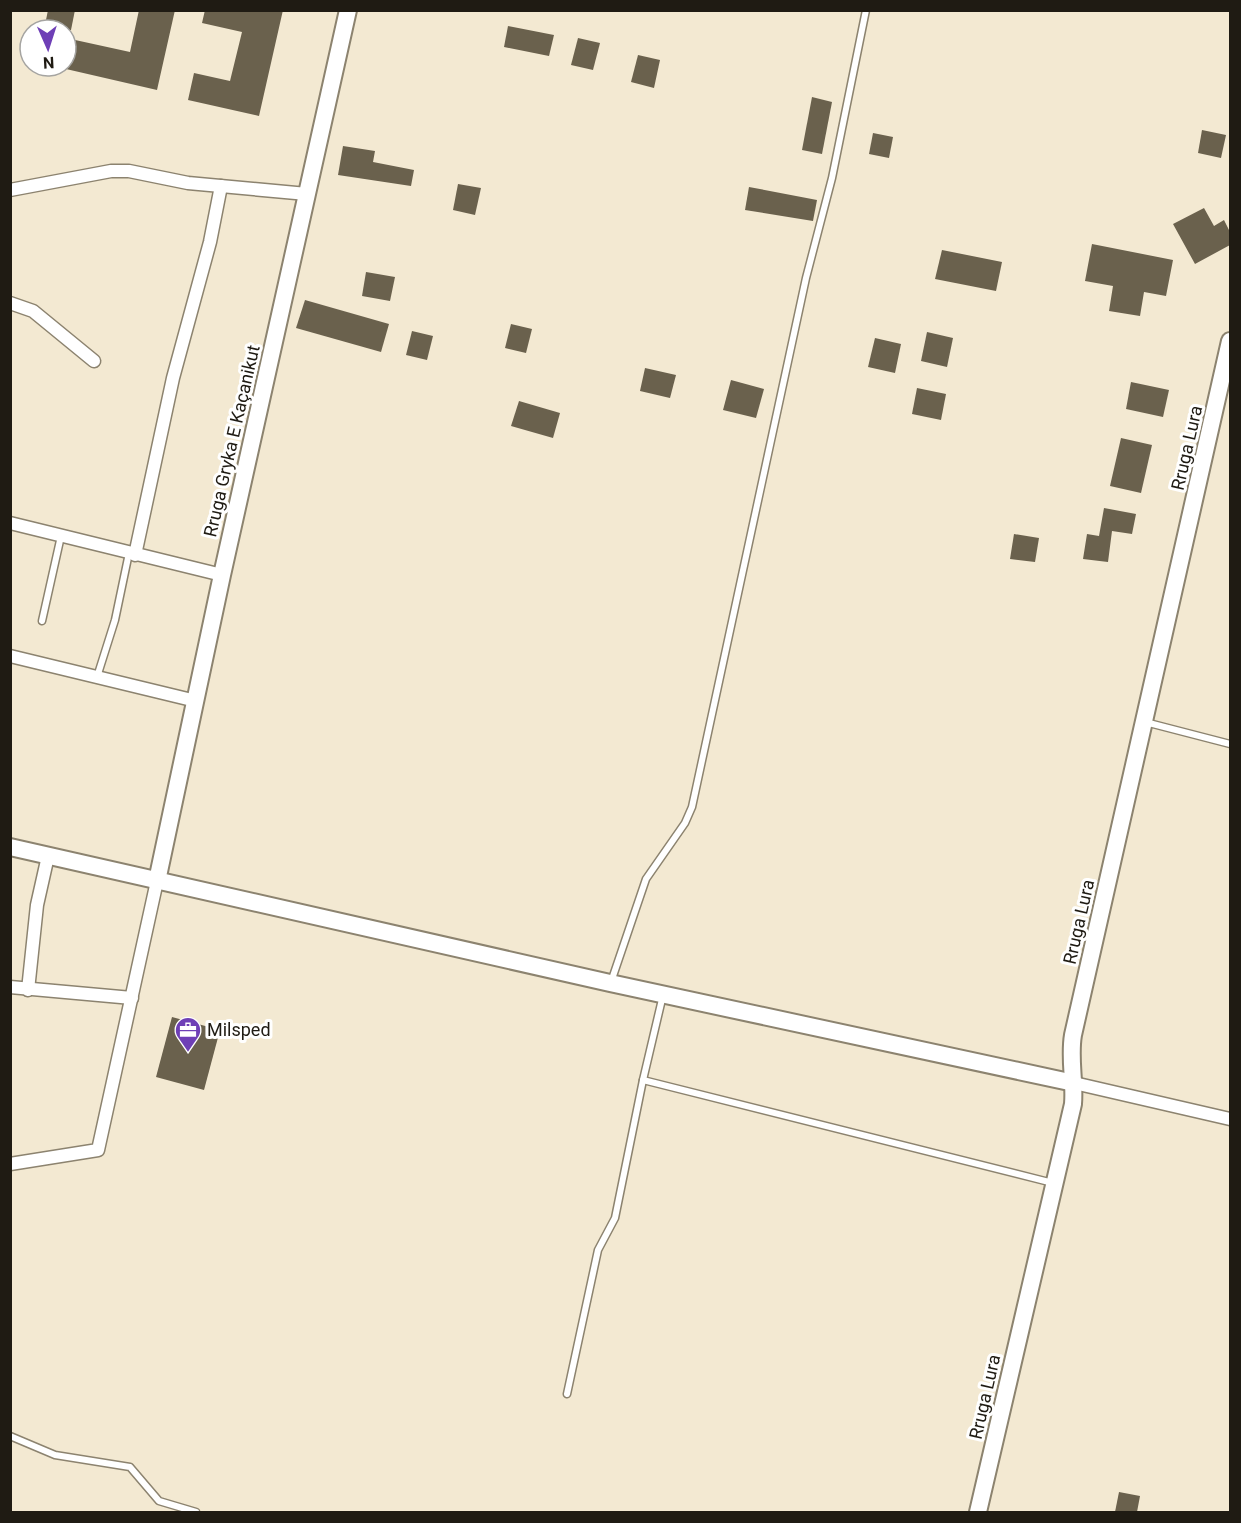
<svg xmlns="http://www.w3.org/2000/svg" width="1241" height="1523" font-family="Roboto,sans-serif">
  <rect width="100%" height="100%" fill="#f3e9d2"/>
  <g fill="#6a614d">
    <polygon points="48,10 75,10 71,30 44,30"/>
    <polygon points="139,10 175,10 157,90 66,69 66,38 130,52"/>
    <polygon points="205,10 283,10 259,116 188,100 194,73 230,81 242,32 202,23"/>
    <polygon points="508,26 554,35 549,56 504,47"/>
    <polygon points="578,38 600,43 593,70 571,65"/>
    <polygon points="638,55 660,60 654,88 631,82"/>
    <polygon points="812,97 832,102 822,154 802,150"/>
    <polygon points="1202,130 1226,135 1221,158 1198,153"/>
    <polygon points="873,133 893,137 889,158 869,154"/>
    <polygon points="343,146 375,151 373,162 414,170 411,186 338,175"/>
    <polygon points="458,184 481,188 475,215 453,210"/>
    <polygon points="749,187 817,200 813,221 745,210"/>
    <polygon points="1204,208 1214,226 1224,220 1230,232 1230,245 1195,264 1173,224"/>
    <polygon points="1092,244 1173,260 1166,296 1144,292 1140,316 1109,311 1113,286 1085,281"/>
    <polygon points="942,250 1002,262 996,291 935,279"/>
    <polygon points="366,272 395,277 390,301 362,296"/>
    <polygon points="305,300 389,324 381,352 296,328"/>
    <polygon points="511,324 532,329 526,353 505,348"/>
    <polygon points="412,331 433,336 427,360 406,355"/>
    <polygon points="927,332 953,338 947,367 921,361"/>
    <polygon points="875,338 901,344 895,373 868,367"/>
    <polygon points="645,368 676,375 670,398 640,391"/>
    <polygon points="731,380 764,389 756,418 723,410"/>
    <polygon points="1131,382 1169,390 1163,417 1126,409"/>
    <polygon points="917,388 946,394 941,420 912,414"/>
    <polygon points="519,401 560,413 553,438 511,426"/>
    <polygon points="1121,438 1152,445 1141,493 1110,486"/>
    <polygon points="1104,508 1136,514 1132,534 1112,531 1108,562 1083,559 1087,534 1099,536"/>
    <polygon points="1014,534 1039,538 1035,562 1010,559"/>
    <polygon points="172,1017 220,1030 204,1090 156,1077"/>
    <polygon points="1119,1492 1140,1496 1137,1512 1115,1512"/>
  </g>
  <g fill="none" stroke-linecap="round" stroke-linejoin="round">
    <g stroke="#8c836f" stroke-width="9">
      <g id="lane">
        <polyline points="42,621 61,536"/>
        <polyline points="97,677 115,620 129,553"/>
        <polyline points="1145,722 1230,744"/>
        <polyline points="611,982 646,879 685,823 692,807 806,278 832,178 866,10"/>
        <polyline points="643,1080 1053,1183"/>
        <polyline points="567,1394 598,1250 615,1218 643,1080 663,995"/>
        <polyline points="10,1436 55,1455 130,1467 159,1501 196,1512"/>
      </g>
    </g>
    <g stroke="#8c836f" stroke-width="15">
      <g id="street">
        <polyline points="10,190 111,171 129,171 188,183 307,194"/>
        <polyline points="10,303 33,311 94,361"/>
        <polyline points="10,523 222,575"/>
        <polyline points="135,555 173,378 210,242 221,186"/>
        <polyline points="10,656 196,701"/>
        <polyline points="10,987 132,998"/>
        <polyline points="28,990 37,905 48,856"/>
        <polyline points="1074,1083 1230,1119"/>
        <polyline points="10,1164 98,1150 157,881"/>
      </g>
    </g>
    <g stroke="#8c836f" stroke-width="20">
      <g id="secondary">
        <polyline points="10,847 610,983 1074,1083"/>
        <polyline points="157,881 222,575 348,10"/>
        <path d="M978,1512L1073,1104C1075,1081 1069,1058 1073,1035L1230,341"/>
      </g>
    </g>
    <use href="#lane" stroke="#fff" stroke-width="6"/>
    <use href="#street" stroke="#fff" stroke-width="12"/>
    <use href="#secondary" stroke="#fff" stroke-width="16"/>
  </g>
  <defs>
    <g id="office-pin" transform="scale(1.35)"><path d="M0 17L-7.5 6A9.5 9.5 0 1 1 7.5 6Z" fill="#6e3fb6" stroke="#fff"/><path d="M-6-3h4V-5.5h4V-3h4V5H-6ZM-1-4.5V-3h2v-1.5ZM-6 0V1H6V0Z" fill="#fff"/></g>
  </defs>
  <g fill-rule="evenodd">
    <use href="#office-pin" x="188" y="1030"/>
  </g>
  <g text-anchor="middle" stroke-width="6" stroke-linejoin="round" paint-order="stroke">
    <g font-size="18" fill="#1f1b13" stroke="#fff">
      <text transform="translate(232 441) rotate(-77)" y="6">Rruga Gryka E Kaçanikut</text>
      <text transform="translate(1187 448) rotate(-77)" y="6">Rruga Lura</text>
      <text transform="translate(1079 922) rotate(-77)" y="6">Rruga Lura</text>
      <text transform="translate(985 1397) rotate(-77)" y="6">Rruga Lura</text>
    </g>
    <g font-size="18" fill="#1f1b13" stroke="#fff" text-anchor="start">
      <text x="207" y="1036">Milsped</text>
    </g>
  </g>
  <rect width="1241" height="1523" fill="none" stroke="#1f1b13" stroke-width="24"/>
  <g transform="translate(48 48) rotate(177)"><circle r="28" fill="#ffffff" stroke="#a5a4a1" stroke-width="1.5"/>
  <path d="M0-4.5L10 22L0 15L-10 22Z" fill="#6e3fb6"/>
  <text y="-9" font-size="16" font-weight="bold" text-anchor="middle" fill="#1f1b13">N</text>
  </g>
</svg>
